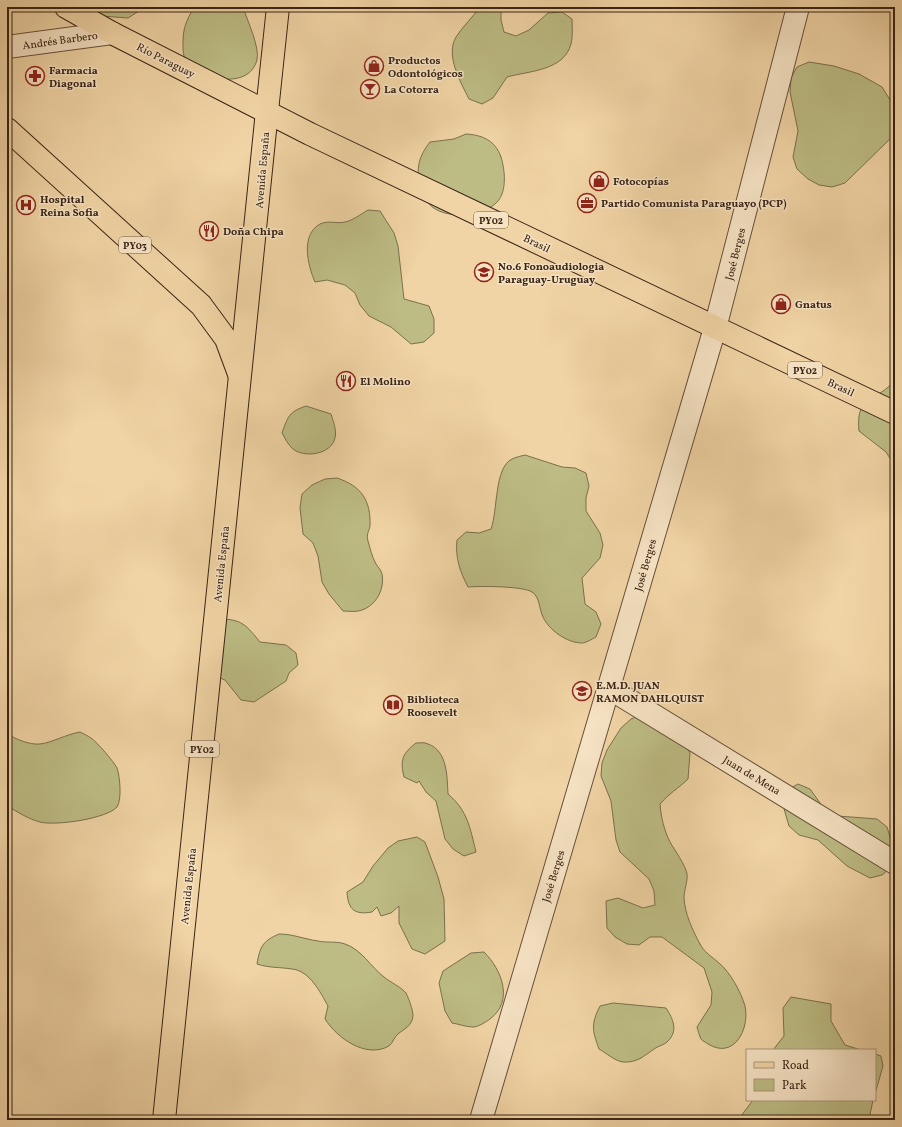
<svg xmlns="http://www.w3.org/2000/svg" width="902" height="1127" font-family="Vollkorn,serif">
  <rect width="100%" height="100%" fill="#f1d4a5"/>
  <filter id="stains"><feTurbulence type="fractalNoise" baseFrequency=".005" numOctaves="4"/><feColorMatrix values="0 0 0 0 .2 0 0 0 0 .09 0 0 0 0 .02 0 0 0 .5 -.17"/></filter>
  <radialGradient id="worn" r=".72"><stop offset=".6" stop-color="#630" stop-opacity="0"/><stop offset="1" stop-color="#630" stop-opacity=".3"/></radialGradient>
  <g fill="#bdbc84" stroke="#7b704d">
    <polygon points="88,7 141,7 139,11 128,18 102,16"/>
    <path d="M194,7H243C247,20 260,47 257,60C248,92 197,79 184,56C183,53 183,48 183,44C183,27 186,22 194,7Z"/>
    <path d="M480,7H501V20L504,32L516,36L529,30L548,13L562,12L572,19C572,27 573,37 571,44C564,71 528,71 507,77L493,98L482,104L469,99C461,83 445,55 456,37C463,26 473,17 480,7Z"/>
    <polygon points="809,62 834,66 859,74 882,87 895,108 895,134 845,183 832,187 819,185 808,179 797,169 793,157 798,131 790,92 791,78 797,67"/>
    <path d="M466,134C482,135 495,140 501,157C505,170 507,190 498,201C484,218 439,221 427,201C424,197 423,191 421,186C415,169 419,156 430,142L454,139Z"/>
    <path d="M368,210L380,211L394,233L398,246L404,299L429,306L434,319V333L424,342L411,344L391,327L369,316L360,305L355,293L345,285L327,280L315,282C308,266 300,235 320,224C329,220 337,224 345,222C352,221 361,214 368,210Z"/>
    <path d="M895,379V466L886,452L859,431C855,392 879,403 895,379Z"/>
    <path d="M306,406L331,414C333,421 337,430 335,438C331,455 304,458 293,449C288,445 285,438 282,433C288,416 289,412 306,406Z"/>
    <path d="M525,455L562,467L575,468L586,473L589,486L586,498V511L600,533L603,545L600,558L582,578L585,604L596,612L601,624L596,637C592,639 586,643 582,643C567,643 549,630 543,617C539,609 540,597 532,592C523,586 480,586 468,587C460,572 455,557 457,540L466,532L479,533L491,529C498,510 494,468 512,459C516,457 521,456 525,455Z"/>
    <path d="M337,478C361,486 371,500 370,526C369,531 366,535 368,541C370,548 372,557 376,564C378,567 381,570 382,574C385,590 375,608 358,611C354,612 348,611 343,611L329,594L322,582L318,556L313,543L303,534L300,508L302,494L312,485L325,479Z"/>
    <path d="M219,619C242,619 246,625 260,642L286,645L296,653L298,665L289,673L286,681L254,702L241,700L225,680L208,673Z"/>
    <path d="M643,714L677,731L690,753L688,779C679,788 668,794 660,804C661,817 664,830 670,842C674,849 686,866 687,874C688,881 684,890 684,898C685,914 692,929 700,944C704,952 711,956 719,963C730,972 741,992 745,1006C750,1029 734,1060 708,1044C706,1042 702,1041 701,1039C699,1035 698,1030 697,1027L711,1005L712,992L704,968L662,937H650L639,945L627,944L615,937L607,928L606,901L618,898L643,908L655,905L654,891L649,879L620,852L616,840L611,801L601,776L602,763L607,750L621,728L631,719Z"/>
    <path d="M80,732C84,734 88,736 91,738C97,742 114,762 117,768C120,776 122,800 117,807C106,819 55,826 40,822C28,819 18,812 7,806V734C16,739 29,745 40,744C51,743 67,734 80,732Z"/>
    <path d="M416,743C419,743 425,742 428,744C448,751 447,778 448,794C468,811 470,828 476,852L464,856L453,849L445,839L436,801L426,792L419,781L417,783L404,777C400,760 402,754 416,743Z"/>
    <polygon points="798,784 810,789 825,810 838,816 877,819 887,827 891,840 893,866 882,875 870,878 847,866 818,840 799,835 789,826 782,802 787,790"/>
    <path d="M417,837L425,842L438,877L444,899L445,941L425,954L412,949L399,923V906L391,913L381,916L377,907L372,912C355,915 348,910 347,892L363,882L373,866L388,848L398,841Z"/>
    <path d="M279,934C293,934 304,939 318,941C326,943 337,941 345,944C361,949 371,967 384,977C390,982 401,987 406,993C409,999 413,1010 413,1016C412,1026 404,1029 398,1034C394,1037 393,1043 389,1046C366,1059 337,1038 325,1019L328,1006C320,992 310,971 292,969C279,967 269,968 257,964C260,946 263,941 279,934Z"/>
    <path d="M484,952C502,970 514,1001 490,1019C486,1022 478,1027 473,1027C466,1027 459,1024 452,1023L445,1011L439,983L443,971L471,953Z"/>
    <polygon points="791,997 831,1004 831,1021 845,1045 861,1050 773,1050 784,1036 783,1008"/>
    <path d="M613,1003L666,1008C673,1019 679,1031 667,1042C664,1045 658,1046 654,1049C644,1056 637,1063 623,1062C615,1061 606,1053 599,1049C592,1030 591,1024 600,1006Z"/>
    <polygon points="875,1054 881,1056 883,1066 875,1094"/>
    <polygon points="753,1100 873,1100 869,1120 738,1120"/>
  </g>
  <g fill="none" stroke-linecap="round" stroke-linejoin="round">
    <g stroke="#67503a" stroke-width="24">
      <g id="minor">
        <polyline points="7,47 112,33"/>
        <polyline points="609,688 895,863"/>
        <polyline points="481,1120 715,328 798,7"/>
      </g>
    </g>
    <g stroke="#392416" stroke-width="24">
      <polyline id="primary" points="267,111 278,7"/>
    </g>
    <g stroke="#392416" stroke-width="24">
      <g id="trunk">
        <polyline points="66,7 112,33 310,134 895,413"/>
        <polyline points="7,129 201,305 226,339 239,374"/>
        <polyline points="164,1120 267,111"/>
      </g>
    </g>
    <use href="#minor" stroke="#f6e3c4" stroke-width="22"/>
    <use href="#primary" stroke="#f1d4a5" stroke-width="22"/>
    <use href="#trunk" stroke="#f1d4a5" stroke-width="22"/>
  </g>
  <defs>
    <g id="shop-ring" transform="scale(1)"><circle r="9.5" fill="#f6e3c4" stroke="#8f2418" stroke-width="1.5"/><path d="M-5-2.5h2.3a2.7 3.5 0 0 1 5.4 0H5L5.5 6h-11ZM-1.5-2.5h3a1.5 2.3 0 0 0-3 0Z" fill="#8f2418"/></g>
    <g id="pharmacy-ring" transform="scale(1)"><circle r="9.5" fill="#f6e3c4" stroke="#8f2418" stroke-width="1.5"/><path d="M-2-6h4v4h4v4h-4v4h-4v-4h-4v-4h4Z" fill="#8f2418"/></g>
    <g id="bar-ring" transform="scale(1)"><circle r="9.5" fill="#f6e3c4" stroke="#8f2418" stroke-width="1.5"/><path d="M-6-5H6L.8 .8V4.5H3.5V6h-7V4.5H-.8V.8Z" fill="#8f2418"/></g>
    <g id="office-ring" transform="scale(1)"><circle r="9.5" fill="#f6e3c4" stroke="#8f2418" stroke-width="1.5"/><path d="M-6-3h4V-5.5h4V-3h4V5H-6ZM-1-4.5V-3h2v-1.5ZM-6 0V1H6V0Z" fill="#8f2418"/></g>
    <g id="hospital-ring" transform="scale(1)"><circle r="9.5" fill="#f6e3c4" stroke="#8f2418" stroke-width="1.5"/><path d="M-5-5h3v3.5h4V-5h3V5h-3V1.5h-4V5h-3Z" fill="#8f2418"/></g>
    <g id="restaurant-ring" transform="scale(1)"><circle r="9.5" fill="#f6e3c4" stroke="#8f2418" stroke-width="1.5"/><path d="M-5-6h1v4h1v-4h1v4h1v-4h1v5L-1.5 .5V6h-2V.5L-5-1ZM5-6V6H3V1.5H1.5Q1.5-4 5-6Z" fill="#8f2418"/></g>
    <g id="school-ring" transform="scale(1)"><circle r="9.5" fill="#f6e3c4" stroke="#8f2418" stroke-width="1.5"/><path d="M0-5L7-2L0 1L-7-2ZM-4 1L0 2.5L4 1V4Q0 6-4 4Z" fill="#8f2418"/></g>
    <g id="library-ring" transform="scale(1)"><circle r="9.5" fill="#f6e3c4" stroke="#8f2418" stroke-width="1.5"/><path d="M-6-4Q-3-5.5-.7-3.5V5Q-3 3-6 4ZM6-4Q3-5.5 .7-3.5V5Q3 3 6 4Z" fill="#8f2418"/></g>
  </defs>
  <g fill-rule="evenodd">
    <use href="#shop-ring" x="374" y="66"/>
    <use href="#pharmacy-ring" x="35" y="76"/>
    <use href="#bar-ring" x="370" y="89"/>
    <use href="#shop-ring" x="599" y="181"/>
    <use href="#office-ring" x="587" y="203"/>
    <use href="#hospital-ring" x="26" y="205"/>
    <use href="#restaurant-ring" x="209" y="231"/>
    <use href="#school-ring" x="484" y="272"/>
    <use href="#shop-ring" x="781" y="304"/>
    <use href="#restaurant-ring" x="346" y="381"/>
    <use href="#school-ring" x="582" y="691"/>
    <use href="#library-ring" x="393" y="705"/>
  </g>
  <g text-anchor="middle" stroke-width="3" stroke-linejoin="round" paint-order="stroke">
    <g fill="#f6e3c4" stroke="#725d4a" stroke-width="1">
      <rect x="474" y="212" width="34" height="16" rx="3"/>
      <rect x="119" y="237" width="32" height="16" rx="3"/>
      <rect x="788" y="362" width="34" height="16" rx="3"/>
      <rect x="185" y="741" width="34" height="16" rx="3"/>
    </g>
    <g font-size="10" font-weight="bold" fill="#392416">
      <text x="491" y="224">PY02</text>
      <text x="135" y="249">PY03</text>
      <text x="805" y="374">PY02</text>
      <text x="202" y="753">PY02</text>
    </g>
    <g font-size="11" fill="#392416" stroke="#f6e3c4">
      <text transform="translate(60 40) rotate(-8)" y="4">Andrés Barbero</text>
      <text transform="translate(166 60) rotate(27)" y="4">Río Paraguay</text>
      <text transform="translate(262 170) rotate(-85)" y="4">Avenida España</text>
      <text transform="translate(537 243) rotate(26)" y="4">Brasil</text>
      <text transform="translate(735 254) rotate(-76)" y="4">José Berges</text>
      <text transform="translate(841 387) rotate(25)" y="4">Brasil</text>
      <text transform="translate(221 564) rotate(-84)" y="4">Avenida España</text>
      <text transform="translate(645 565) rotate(-74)" y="4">José Berges</text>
      <text transform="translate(752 775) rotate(31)" y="4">Juan de Mena</text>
      <text transform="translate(553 876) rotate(-73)" y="4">José Berges</text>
      <text transform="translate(188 886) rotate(-84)" y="4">Avenida España</text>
    </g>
    <g font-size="11" font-weight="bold" fill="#392416" stroke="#f6e3c4" text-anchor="start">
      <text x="388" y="64">Productos<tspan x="388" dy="13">Odontológicos</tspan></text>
      <text x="49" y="74">Farmacia<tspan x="49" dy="13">Diagonal</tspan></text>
      <text x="384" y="93">La Cotorra</text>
      <text x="613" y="185">Fotocopías</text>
      <text x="40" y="203">Hospital<tspan x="40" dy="13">Reina Sofia</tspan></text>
      <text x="601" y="207">Partido Comunista Paraguayo (PCP)</text>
      <text x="223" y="235">Doña Chipa</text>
      <text x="498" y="270">No.6 Fonoaudiologia<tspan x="498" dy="13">Paraguay-Uruguay</tspan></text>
      <text x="795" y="308">Gnatus</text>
      <text x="360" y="385">El Molino</text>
      <text x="596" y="689">E.M.D. JUAN<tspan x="596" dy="13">RAMON DAHLQUIST</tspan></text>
      <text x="407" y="703">Biblioteca<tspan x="407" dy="13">Roosevelt</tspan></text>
    </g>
  </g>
  <rect width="902" height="1127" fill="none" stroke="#f1d4a5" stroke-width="24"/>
  <rect x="8" y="8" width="886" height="1111" fill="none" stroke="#392416" stroke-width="2"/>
  <rect x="12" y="12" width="878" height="1103" fill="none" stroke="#392416"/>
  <rect x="746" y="1049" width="130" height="52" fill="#f6e3c4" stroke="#aa977e"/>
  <rect x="754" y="1062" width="20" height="6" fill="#f1d4a5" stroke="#aa977e"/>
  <text x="782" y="1069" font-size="12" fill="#392416">Road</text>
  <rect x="754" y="1079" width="20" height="12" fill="#bdbc84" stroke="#aa977e"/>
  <text x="782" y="1089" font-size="12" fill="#392416">Park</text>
  <rect width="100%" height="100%" filter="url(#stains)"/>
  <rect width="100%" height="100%" fill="url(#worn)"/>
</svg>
